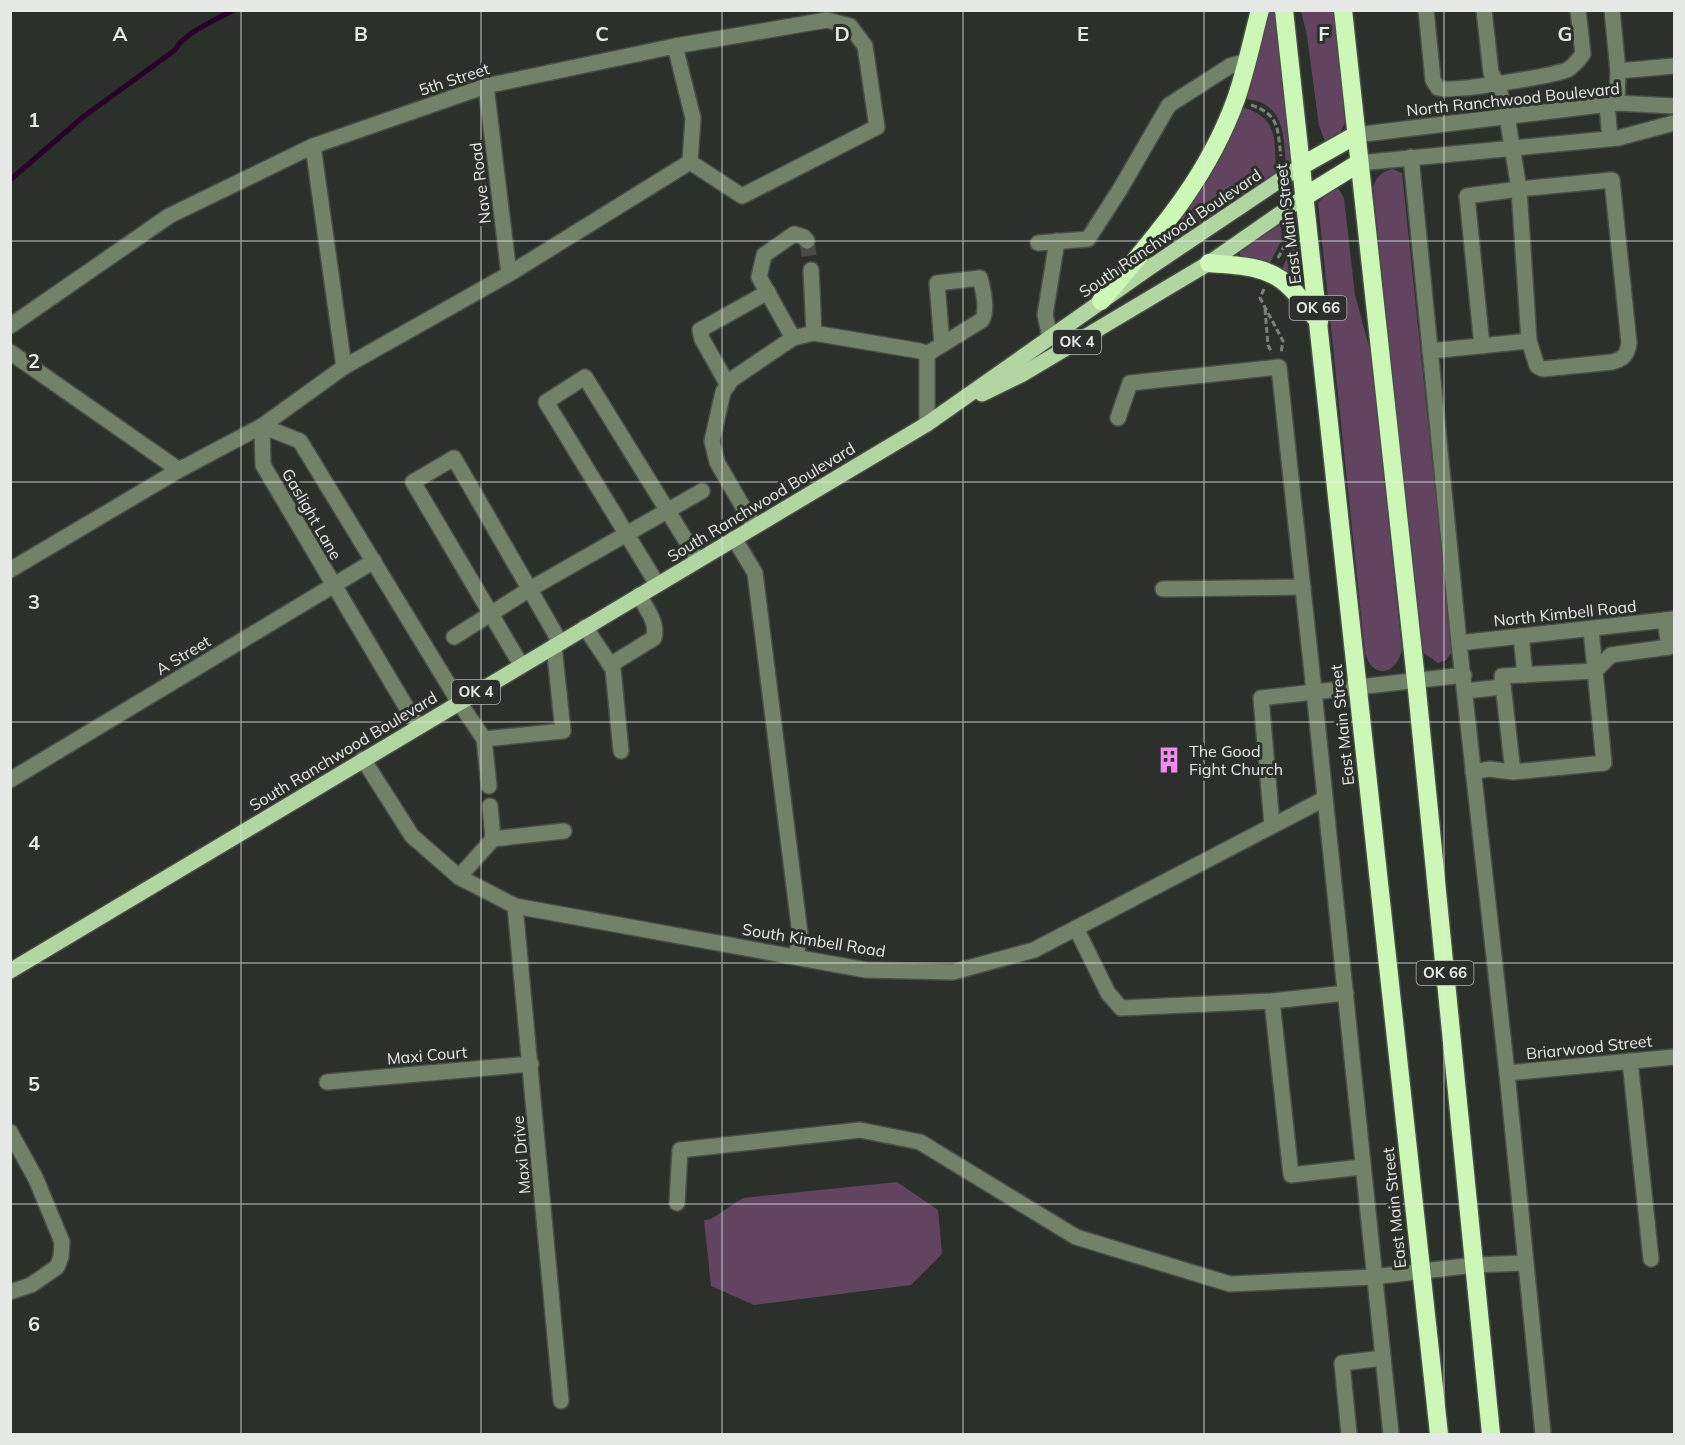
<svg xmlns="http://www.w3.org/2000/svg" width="1685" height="1445" font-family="Mulish,sans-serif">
  <rect width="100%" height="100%" fill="#2c302a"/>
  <g fill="#624360">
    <path d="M1268,11H1275L1291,162L1286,167C1284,145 1286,114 1262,103C1257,100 1250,100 1244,98L1254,69Z"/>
    <polygon points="1301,11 1335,11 1347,118 1341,131 1325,141 1319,126 1307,36"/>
    <path d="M1242,107C1280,118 1274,141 1276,174L1146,262L1191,204L1212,169Z"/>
    <path d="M1393,169L1402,173L1452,652L1446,660L1438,663L1421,651L1373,187C1377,176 1381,172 1393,169Z"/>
    <path d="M1336,185L1344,198L1355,295L1371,354L1402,650C1396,675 1373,680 1365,653L1318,203Z"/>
    <polygon points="1293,213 1297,220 1304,279 1298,282 1282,269 1294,242 1291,215"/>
    <polygon points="1281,224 1282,239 1270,263 1256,258 1240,256 1240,251"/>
    <polygon points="897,1182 938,1210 942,1254 911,1285 754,1305 711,1286 704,1220 711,1219 743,1198"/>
  </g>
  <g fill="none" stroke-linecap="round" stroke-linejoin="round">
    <path stroke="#29002a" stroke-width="5" d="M10,180L83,117L175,50C183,34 218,18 234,10"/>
    <polyline stroke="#484c46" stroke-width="15" stroke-dasharray="15 8" stroke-linecap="butt" points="807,241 811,270"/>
    <g stroke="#4a4e48" stroke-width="18">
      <g id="minor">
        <path d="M1426,10L1433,80L1438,88C1453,93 1550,76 1567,70C1573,67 1579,59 1583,54L1578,10"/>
        <polyline points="1612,10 1618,71 1617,103"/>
        <polyline points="1618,71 1674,66"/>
        <polyline points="486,86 509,274"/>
        <polyline points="1607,104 1610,139"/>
        <polyline points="1356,135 1617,103 1674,106"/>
        <polyline points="313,146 344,367"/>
        <polyline points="1411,157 1459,643 1507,1073 1543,1434"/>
        <polyline points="1359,163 1618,138 1674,123"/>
        <polyline points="1038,243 1088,239 1119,191 1169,105 1230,66 1246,61"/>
        <polyline points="811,270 814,333"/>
        <polyline points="10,326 169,216 313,146 486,86 675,46 827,20 850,26 865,46 877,127 742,196 690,162 693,118 675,46"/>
        <polyline points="1050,337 1045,315 1057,241"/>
        <polyline points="793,338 759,277 764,255 794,234 804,237 807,241"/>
        <path d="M1482,346L1467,196L1519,189L1612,180L1629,343C1627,355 1624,359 1612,362L1543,369L1537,366L1529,341"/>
        <polyline points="1430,351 1529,341 1519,189 1507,116 1497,83 1491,73 1484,10"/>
        <polyline points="10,352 179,470"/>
        <path d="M927,354L982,320C988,310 983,289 980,278L937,283L942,345"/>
        <polyline points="728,385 702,339 700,330 768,292"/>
        <polyline points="1118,418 1130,383 1279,367 1314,691 1391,1434"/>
        <polyline points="754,526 717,462 712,441 723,392 731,380 793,338 814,333 920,351 927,354 927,424"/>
        <polyline points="734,538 755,573 800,934 796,957"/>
        <polyline points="10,570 179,470 262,426 344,367 509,274 690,162"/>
        <polyline points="657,584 546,402 585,377 698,560"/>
        <polyline points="1163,589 1303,587"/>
        <polyline points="585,627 613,669 621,751"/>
        <polyline points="1521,636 1525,675"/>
        <polyline points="454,637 530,589 702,491"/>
        <polyline points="1459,643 1674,619"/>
        <polyline points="521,665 413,482 454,458 560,642"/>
        <path d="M610,665L654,638C658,622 646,609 639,595"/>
        <polyline points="1465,691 1503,687"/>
        <polyline points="418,727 263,465 262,426 300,441 459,702 484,739 563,731 554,646"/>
        <polyline points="484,739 489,786"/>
        <polyline points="363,759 412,836 459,877 515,906 866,970 953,972 1034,950 1324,799"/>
        <polyline points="1473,772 1489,769 1513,772 1604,763 1591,629"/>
        <polyline points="1513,772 1502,676 1595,671 1611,655 1669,647 1665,620"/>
        <polyline points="10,780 374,561"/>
        <polyline points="490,806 493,839"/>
        <polyline points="1272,825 1261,698 1464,675"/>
        <polyline points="459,877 493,839 564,831"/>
        <polyline points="515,906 561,1401"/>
        <polyline points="1076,928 1108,993 1121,1008 1272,1001 1346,993"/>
        <polyline points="1272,1001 1291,1175 1362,1167"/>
        <polyline points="1630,1061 1651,1259"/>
        <polyline points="1507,1073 1674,1057"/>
        <polyline points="327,1082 531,1064"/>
        <polyline points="10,1132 36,1179 62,1242 61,1257 57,1267 31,1285 10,1292"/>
        <polyline points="677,1203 680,1150 860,1130 920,1142 1076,1237 1230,1284 1373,1277 1474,1265 1525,1263"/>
        <polyline points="1349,1434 1342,1363 1383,1358"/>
      </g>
    </g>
    <g stroke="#4a4e48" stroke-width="18">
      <g id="major">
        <polyline points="982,394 1021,375 1209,263 1304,197"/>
        <polyline points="10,971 927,424 1149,268 1301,166"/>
      </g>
    </g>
    <g stroke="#4a4e48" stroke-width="21">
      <g id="highway">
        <polyline points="1284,10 1439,1434"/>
        <polyline points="1343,10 1416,680 1491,1434"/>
        <polyline points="1301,166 1356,135"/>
        <polyline points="1304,197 1359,163"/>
        <path d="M1209,263C1228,265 1251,265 1269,273C1290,281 1305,305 1319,322"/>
        <path d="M1101,301C1155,237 1207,180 1236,99C1246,70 1252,40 1260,10"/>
      </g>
    </g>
    <g stroke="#7d817c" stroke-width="3" stroke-dasharray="6 3" stroke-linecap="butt">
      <path d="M1251,105C1280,115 1277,128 1281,156"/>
      <polyline points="1278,258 1287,241 1288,228"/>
      <polyline points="1264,289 1260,298 1283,341 1281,353"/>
      <polyline points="1265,309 1268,345 1272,353"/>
    </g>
    <use href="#minor" stroke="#718268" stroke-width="15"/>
    <use href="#major" stroke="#b2d6a1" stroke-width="15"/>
    <use href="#highway" stroke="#ccf7b7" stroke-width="18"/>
  </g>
  <path fill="none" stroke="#e7e9e6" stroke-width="1.5" stroke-opacity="0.55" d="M241,10V1434M481,10V1434M722,10V1434M963,10V1434M1204,10V1434M1444,10V1434M10,241H1674M10,482H1674M10,722H1674M10,963H1674M10,1204H1674"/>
  <defs>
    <g id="building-bare" transform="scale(2.07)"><path d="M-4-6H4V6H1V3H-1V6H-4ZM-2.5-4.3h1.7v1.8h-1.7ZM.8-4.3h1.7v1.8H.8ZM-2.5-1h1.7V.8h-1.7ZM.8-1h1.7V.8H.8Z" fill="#f389f1" stroke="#2c302a" stroke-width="2.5" paint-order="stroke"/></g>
  </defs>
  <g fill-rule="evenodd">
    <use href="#building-bare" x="1169" y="760"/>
  </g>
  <g text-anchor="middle" stroke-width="6" stroke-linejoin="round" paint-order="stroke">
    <g fill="#2c302a" stroke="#afb2ae" stroke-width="1.5">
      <rect x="1289.5" y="296" width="57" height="24" rx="4.5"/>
      <rect x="1053" y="330" width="48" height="24" rx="4.5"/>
      <rect x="452" y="680" width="48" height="24" rx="4.5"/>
      <rect x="1416.5" y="961" width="57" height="24" rx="4.5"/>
    </g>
    <g font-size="15" font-weight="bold" fill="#e7e9e6">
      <text x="1318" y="313">OK 66</text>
      <text x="1077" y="347">OK 4</text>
      <text x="476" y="697">OK 4</text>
      <text x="1445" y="978">OK 66</text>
    </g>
    <g font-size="16" fill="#e7e9e6" stroke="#2c302a">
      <text transform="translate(454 79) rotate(-18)" y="6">5th Street</text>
      <text transform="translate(1513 99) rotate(-6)" y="6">North Ranchwood Boulevard</text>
      <text transform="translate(480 183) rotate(-97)" y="6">Nave Road</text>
      <text transform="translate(1288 224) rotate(-97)" y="6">East Main Street</text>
      <text transform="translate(1170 233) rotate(-34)" y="6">South Ranchwood Boulevard</text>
      <text transform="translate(761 502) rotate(-31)" y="6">South Ranchwood Boulevard</text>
      <text transform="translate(312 514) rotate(60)" y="6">Gaslight Lane</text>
      <text transform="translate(1565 613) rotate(-6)" y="6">North Kimbell Road</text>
      <text transform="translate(183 655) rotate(-31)" y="6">A Street</text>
      <text transform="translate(1342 725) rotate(-96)" y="6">East Main Street</text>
      <text transform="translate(343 751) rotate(-31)" y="6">South Ranchwood Boulevard</text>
      <text transform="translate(814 940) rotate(9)" y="6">South Kimbell Road</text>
      <text transform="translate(1589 1047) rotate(-6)" y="6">Briarwood Street</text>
      <text transform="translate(427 1055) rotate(-5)" y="6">Maxi Court</text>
      <text transform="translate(521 1155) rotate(-95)" y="6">Maxi Drive</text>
      <text transform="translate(1394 1208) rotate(-96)" y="6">East Main Street</text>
    </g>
    <g font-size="16" fill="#e7e9e6" stroke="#2c302a" text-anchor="start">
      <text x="1189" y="757">The Good<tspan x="1189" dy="18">Fight Church</tspan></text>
    </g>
  </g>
  <g font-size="20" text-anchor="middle" font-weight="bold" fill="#e7e9e6" stroke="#2c302a" stroke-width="6" stroke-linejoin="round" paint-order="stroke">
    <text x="120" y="41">A</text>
    <text x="361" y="41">B</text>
    <text x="602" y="41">C</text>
    <text x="842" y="41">D</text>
    <text x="1083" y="41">E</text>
    <text x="1324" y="41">F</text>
    <text x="1565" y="41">G</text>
    <text x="34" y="127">1</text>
    <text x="34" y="368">2</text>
    <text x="34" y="609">3</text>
    <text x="34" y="850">4</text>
    <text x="34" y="1091">5</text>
    <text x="34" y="1331">6</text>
  </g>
  <rect width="1685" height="1445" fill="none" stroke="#e7e9e6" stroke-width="24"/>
</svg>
